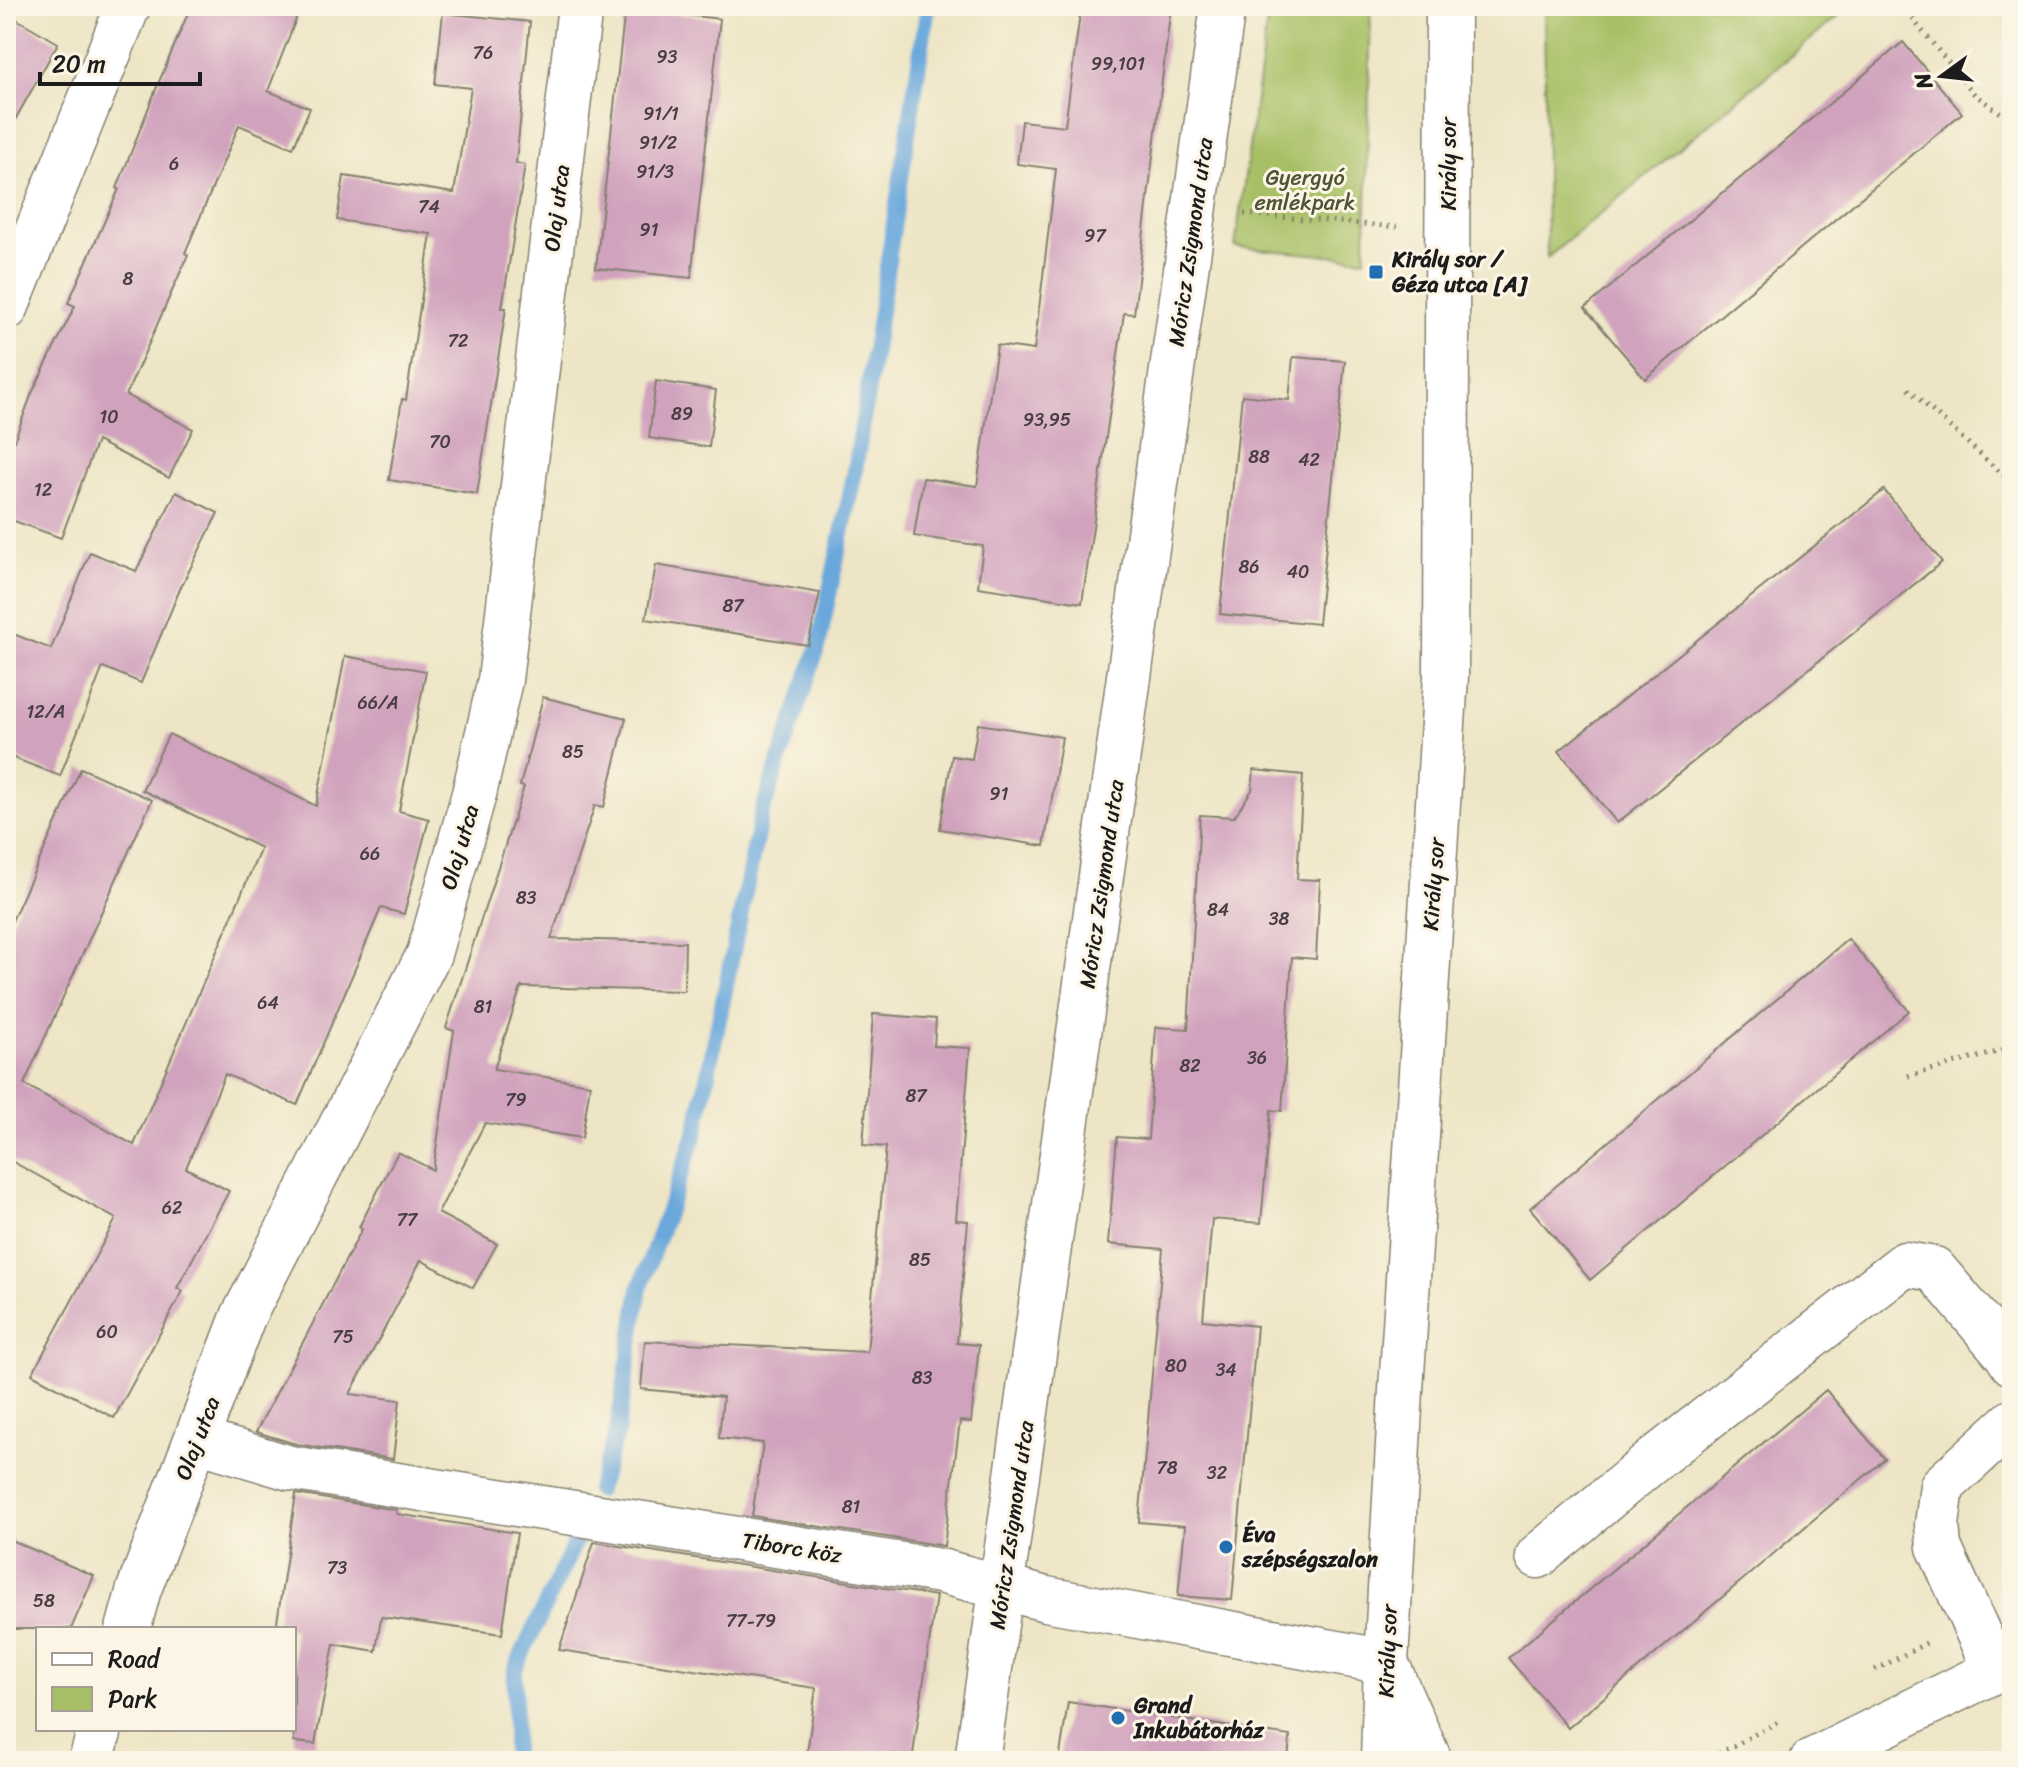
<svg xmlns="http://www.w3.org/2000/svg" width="2018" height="1767" font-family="Sriracha,sans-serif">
  <rect width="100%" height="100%" fill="#fcf5e5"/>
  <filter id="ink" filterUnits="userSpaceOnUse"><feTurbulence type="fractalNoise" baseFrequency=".0125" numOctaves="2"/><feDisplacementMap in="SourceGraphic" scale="16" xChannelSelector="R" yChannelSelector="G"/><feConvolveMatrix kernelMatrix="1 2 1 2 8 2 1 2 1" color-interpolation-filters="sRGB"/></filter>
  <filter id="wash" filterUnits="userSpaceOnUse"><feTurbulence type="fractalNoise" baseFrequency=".006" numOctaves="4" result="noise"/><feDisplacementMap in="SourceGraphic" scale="32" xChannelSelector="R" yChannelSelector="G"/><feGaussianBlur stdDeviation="1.8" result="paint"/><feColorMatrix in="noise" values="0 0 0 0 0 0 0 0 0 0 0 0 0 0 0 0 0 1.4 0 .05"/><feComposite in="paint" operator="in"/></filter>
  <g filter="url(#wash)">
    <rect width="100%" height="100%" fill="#ede5c5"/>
    <g fill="#a7c065" stroke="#626e40" stroke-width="2">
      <polygon points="1269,6 1371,6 1365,259 1235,247"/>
      <polygon points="1544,6 1851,6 1547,258"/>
    </g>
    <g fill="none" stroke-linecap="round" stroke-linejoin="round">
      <g stroke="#6aa8dc" stroke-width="16">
        <polyline points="598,1490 617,1432 640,1288 696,1132 761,815 818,647 855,471 928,6"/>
        <polyline points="514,1761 515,1669 578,1536"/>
      </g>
    </g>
    <g id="blocks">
      <g fill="#d0a2bd">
        <polygon points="191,6 301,6 268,91 310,108 293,148 239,125 185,253 188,255 126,395 193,429 169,478 97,441 61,538 6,518 6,463 32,393 75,306 68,303 119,189 117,188 156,89"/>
        <polygon points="1081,6 1171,6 1134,314 1124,313 1082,603 978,587 983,546 914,536 923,478 977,486 997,345 1034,350 1056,169 1017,164 1022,121 1065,126"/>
        <polygon points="625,8 720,19 691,278 596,268"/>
        <polygon points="6,13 58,43 6,136"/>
        <polygon points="443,13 530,22 516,163 525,165 502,308 506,308 477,494 389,480 402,399 406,400 431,234 337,220 344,176 454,193 471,88 435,84"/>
        <polygon points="1903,42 1962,113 1645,379 1585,308"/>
        <polygon points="1293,357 1345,361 1318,624 1220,614 1242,395 1289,400"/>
        <polygon points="656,381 716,390 709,447 649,438"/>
        <polygon points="1884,490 1942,562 1617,823 1559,751"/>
        <polygon points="176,492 218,513 180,589 141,683 103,667 60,776 6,755 6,631 51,649 90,552 136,571"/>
        <polygon points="656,565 820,593 808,645 646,619"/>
        <polygon points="345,656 426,671 399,811 429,819 404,914 381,908 297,1105 225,1074 186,1168 229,1191 177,1288 183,1291 114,1418 32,1374 116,1219 6,1158 6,934 81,768 152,800 24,1084 134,1145 261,848 142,790 169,734 316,806"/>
        <polygon points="543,697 626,718 604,807 595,805 551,939 685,942 684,991 521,987 494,1069 590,1084 582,1138 485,1123 438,1213 497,1244 473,1288 421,1260 350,1394 400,1400 393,1459 296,1444 256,1432 362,1229 359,1227 398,1152 433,1170 454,1031 446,1028 524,787 520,786"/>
        <polygon points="978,724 1062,737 1044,846 940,829 952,756 972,759"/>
        <polygon points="1254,770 1303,775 1297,879 1320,880 1316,959 1292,957 1282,1111 1271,1110 1261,1223 1212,1219 1203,1320 1257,1326 1232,1600 1178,1596 1185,1526 1139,1522 1163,1249 1108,1244 1117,1137 1148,1139 1156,1027 1188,1029 1200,815 1234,817 1252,790"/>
        <polygon points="1848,939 1909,1011 1590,1280 1530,1208"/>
        <polygon points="873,1014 936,1019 934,1046 970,1048 956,1220 968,1221 957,1343 979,1345 971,1422 960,1421 944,1546 752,1516 763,1443 719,1438 723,1397 641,1389 645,1341 867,1352 886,1147 863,1145"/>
        <polygon points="1826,1390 1885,1459 1568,1728 1508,1658"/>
        <polygon points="296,1494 397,1510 397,1514 517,1533 502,1634 381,1617 376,1651 334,1644 315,1744 294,1742 294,1629 276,1629"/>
        <polygon points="6,1538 94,1576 71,1629 6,1629"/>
        <polygon points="594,1542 936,1596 912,1761 806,1761 816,1688 559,1650"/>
        <polygon points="1068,1702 1290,1736 1288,1761 1059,1761"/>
      </g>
    </g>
  </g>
  <g filter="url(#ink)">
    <use href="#blocks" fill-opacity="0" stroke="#848070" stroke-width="2"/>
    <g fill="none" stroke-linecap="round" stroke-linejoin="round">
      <g stroke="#848070" stroke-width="47">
        <g id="minor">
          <polyline points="6,308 128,6"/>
          <polyline points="197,1440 290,1468 940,1571 1046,1599 1386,1662"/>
          <polyline points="1538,1556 1660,1455 1905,1264 1934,1269 2007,1355 2012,1363"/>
          <polyline points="128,1629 139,1589 243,1317 429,954 474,794 500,680 580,6"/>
          <polyline points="1995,1670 1939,1547 1937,1525 1942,1486 2012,1422"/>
          <polyline points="1390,1671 1430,1761"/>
          <polyline points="91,1761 100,1729"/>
          <polyline points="977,1761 1223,6"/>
          <polyline points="1383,1761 1386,1662 1401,1390 1446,676 1448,6"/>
          <polyline points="1812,1761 2012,1662"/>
        </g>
      </g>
      <g stroke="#848070" stroke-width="5" stroke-dasharray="2 6" stroke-linecap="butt">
        <polyline points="1902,6 1975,95 2012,121"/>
        <polyline points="1244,214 1397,227"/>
        <polyline points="1908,389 2012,483"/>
        <polyline points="1908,1076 2012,1048"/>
        <polyline points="1875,1670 1930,1641"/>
        <polyline points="1705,1761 1778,1722"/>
      </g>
      <use href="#minor" stroke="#fff" stroke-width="44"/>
    </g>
  </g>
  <g fill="#1f6fb2" stroke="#fcf5e5" stroke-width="3">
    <rect x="1368" y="264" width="16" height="16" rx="4"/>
    <circle cx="1226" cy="1547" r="8"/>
    <circle cx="1118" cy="1718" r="8"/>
  </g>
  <g text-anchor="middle" stroke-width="6" stroke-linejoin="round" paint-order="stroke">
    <g font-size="18" fill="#493e44">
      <text x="483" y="59">76</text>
      <text x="667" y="63">93</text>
      <text x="1118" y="70">99,101</text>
      <text x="661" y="120">91/1</text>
      <text x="658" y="149">91/2</text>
      <text x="174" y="170">6</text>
      <text x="655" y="178">91/3</text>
      <text x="429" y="213">74</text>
      <text x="649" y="236">91</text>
      <text x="1095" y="242">97</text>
      <text x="128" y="285">8</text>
      <text x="458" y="347">72</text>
      <text x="682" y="420">89</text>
      <text x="109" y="423">10</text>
      <text x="1047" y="426">93,95</text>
      <text x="440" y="448">70</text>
      <text x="1259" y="463">88</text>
      <text x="1309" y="466">42</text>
      <text x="43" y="496">12</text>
      <text x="1249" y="573">86</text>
      <text x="1298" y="578">40</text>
      <text x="733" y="612">87</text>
      <text x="378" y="709">66/A</text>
      <text x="46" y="718">12/A</text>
      <text x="573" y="758">85</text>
      <text x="999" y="800">91</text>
      <text x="370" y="860">66</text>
      <text x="526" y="904">83</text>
      <text x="1218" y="916">84</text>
      <text x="1279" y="925">38</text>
      <text x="268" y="1009">64</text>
      <text x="483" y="1013">81</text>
      <text x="1257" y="1064">36</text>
      <text x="1190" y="1072">82</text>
      <text x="916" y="1102">87</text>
      <text x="516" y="1106">79</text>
      <text x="172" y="1214">62</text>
      <text x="407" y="1226">77</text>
      <text x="920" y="1266">85</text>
      <text x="107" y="1338">60</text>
      <text x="343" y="1343">75</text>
      <text x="1176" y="1372">80</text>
      <text x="1226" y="1376">34</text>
      <text x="922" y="1384">83</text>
      <text x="1167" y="1474">78</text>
      <text x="1217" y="1479">32</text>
      <text x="851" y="1513">81</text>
      <text x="337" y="1574">73</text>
      <text x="44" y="1607">58</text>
      <text x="751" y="1627">77-79</text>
    </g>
    <g font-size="22" fill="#1c1c1c" stroke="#fcf5e5">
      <text transform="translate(1448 164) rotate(-90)" y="8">Király sor</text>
      <text transform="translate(556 208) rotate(-83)" y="8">Olaj utca</text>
      <text transform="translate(1190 242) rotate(-82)" y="8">Móricz Zsigmond utca</text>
      <text transform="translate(459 847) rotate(-74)" y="8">Olaj utca</text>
      <text transform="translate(1101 884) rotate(-82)" y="8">Móricz Zsigmond utca</text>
      <text transform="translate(1433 884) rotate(-86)" y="8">Király sor</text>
      <text transform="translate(197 1438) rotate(-69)" y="8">Olaj utca</text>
      <text transform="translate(1011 1525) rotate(-82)" y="8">Móricz Zsigmond utca</text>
      <text transform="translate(792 1547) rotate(9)" y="8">Tiborc köz</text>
      <text transform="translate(1387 1651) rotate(-88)" y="8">Király sor</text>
    </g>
    <g font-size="22" fill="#4d5536" stroke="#fcf5e5">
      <text x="1305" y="185">Gyergyó<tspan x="1305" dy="25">emlékpark</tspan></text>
    </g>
    <g font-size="22" font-weight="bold" fill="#1c1c1c" stroke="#fcf5e5" text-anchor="start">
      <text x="1392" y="267">Király sor /<tspan x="1392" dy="25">Géza utca [A]</tspan></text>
      <text x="1242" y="1542">Éva<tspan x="1242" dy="25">szépségszalon</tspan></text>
      <text x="1134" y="1713">Grand<tspan x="1134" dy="25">Inkubátorház</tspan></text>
    </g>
  </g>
  <rect width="2018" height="1767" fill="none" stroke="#fcf5e5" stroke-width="32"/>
  <rect x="36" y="1627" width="260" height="104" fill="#fcf5e5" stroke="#a29e95" stroke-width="2"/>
  <rect x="52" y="1653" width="40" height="12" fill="#ffffff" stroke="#a29e95" stroke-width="2"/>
  <text x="108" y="1667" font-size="24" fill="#1c1c1c">Road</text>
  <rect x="52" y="1687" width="40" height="24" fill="#a7c065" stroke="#a29e95" stroke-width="2"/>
  <text x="108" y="1707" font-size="24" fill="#1c1c1c">Park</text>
  <g transform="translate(1942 76) rotate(255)" stroke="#fcf5e5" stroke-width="6" paint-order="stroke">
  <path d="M0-6L14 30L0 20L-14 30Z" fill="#1c1c1c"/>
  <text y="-12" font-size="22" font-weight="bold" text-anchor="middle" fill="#1c1c1c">N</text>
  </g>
  <path d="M40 72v12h160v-12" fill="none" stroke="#1c1c1c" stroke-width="4"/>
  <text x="52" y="72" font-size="24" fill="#1c1c1c" stroke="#fcf5e5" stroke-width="6" paint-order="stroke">20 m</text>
</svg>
